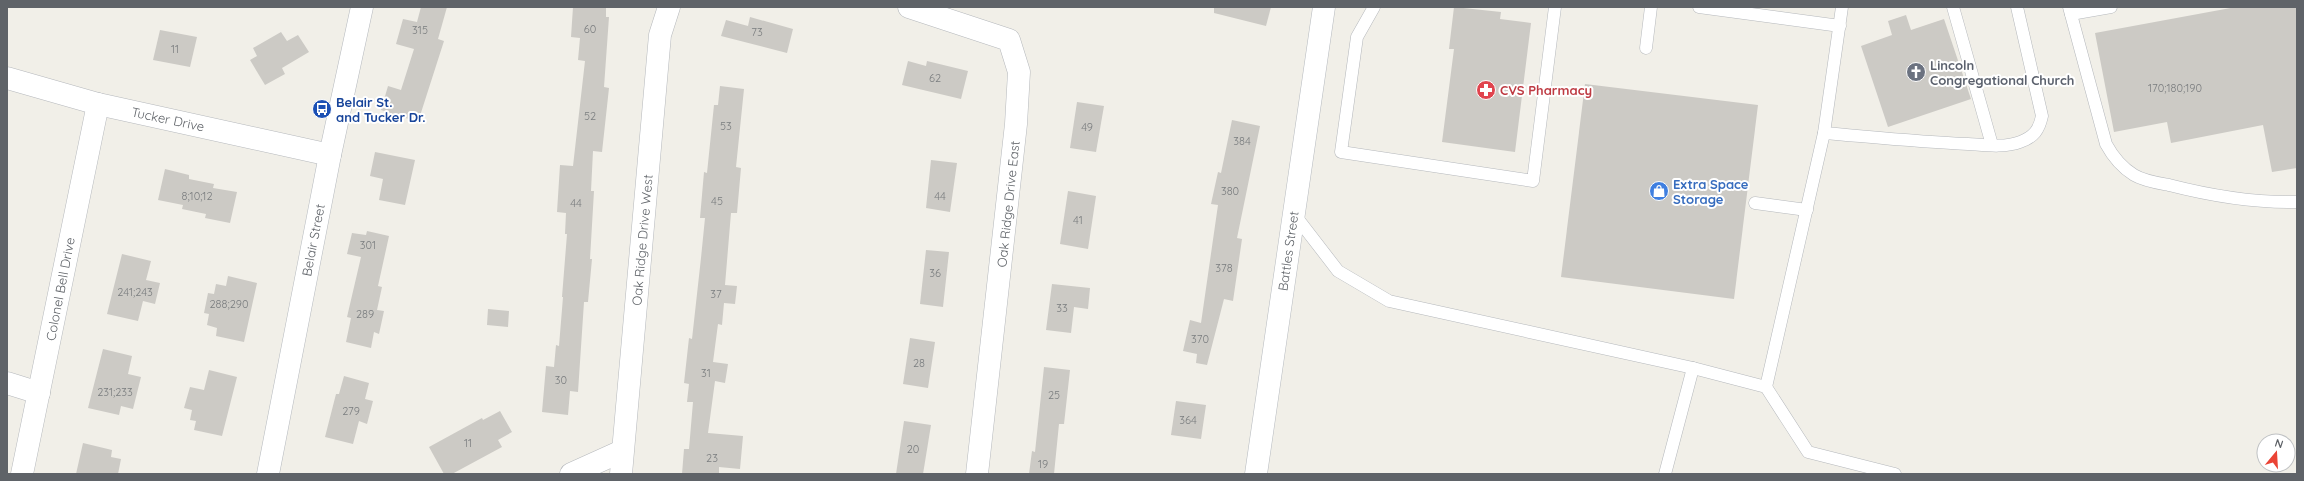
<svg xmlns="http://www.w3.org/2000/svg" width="2304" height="481" font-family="Quicksand,sans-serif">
  <rect width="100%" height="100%" fill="#f1efe8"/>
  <g fill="#cccac5">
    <polygon points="421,7 447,7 438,39 444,41 418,122 381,110 388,86 401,90 414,49 396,44 403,19 417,22"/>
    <polygon points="573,7 606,7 606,17 609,17 604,87 609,88 602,152 593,151 591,191 594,191 590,259 592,259 588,302 584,302 578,392 570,391 568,415 542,412 546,366 554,367 556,345 559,346 563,297 562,297 567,234 565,234 566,213 557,212 560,165 573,166 585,61 578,60 580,38 571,37"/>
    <polygon points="1214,7 1271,7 1266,26 1214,13"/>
    <polygon points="1454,7 1501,12 1500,19 1531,23 1515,152 1442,142 1454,49 1449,49"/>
    <polygon points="2236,7 2297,7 2297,168 2272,172 2263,125 2171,143 2167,122 2114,132 2095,33"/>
    <polygon points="1906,15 1911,30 1944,19 1971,99 1888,127 1861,46 1892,35 1888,21"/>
    <polygon points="750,17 793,29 787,53 721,36 726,20 748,26"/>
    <polygon points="160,30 197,37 190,67 153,60"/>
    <polygon points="281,32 287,41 298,35 309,52 282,68 285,74 265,85 250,60 257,56 253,48"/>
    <polygon points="908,61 926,66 927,61 968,71 961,99 902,85"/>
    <polygon points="1585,84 1758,105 1734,299 1561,277"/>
    <polygon points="720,86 744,89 736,167 741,168 737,213 731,213 725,285 737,286 735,304 724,303 722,325 718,324 713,362 728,364 725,383 715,381 708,433 743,436 740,469 719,467 719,474 682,474 684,449 689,449 693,402 687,402 689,384 684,383 689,338 692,339 701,258 705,218 700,218 704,172 707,173 714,105 718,105"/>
    <polygon points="1077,102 1104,106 1096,152 1070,148"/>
    <polygon points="1232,120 1260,126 1237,238 1242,239 1233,301 1224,299 1207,365 1196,363 1197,354 1183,351 1190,320 1201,323 1218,205 1211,204 1218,172 1221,173"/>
    <polygon points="375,152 415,160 405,205 379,200 383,179 370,176"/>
    <polygon points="931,160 957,163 950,212 926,208"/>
    <polygon points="165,169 189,175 189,179 214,184 213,188 237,192 230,223 205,218 206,214 182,209 183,205 158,200"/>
    <polygon points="1068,191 1096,196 1088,249 1060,244"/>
    <polygon points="367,231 389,236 378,286 382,287 377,310 384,311 379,334 374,332 371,348 346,342 351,318 347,317 361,257 347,254 352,233 366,235"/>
    <polygon points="926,250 949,252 943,307 920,304"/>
    <polygon points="122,254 151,261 146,280 160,283 155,304 143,301 138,321 107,314"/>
    <polygon points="228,276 257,283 244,342 216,336 217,328 207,325 209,314 204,313 208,293 214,294 216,284 226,286"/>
    <polygon points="1052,284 1090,288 1088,309 1074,307 1071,333 1046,330"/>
    <polygon points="488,309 509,311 508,327 487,325"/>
    <polygon points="910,338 935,342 928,388 903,384"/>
    <polygon points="103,349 132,356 128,374 141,377 133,409 121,406 119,415 88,408"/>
    <polygon points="1044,367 1070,370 1064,424 1059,424 1054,474 1029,474 1032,451 1035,452"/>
    <polygon points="209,370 237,377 222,436 194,430 196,421 190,420 192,410 184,408 190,387 204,390"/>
    <polygon points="344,376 369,383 365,399 373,401 367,424 359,421 353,444 325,437 336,394 339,394"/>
    <polygon points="1176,401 1206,405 1201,439 1171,435"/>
    <polygon points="500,411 512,432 498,440 502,447 452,474 444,474 429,447 482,418 483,420"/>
    <polygon points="904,421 931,425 923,474 896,474"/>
    <polygon points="83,443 112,450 111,457 121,459 118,474 76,474"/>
  </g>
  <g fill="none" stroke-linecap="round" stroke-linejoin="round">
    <g stroke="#b5b8bc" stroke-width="13">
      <g id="lane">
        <polyline points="1374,7 1357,37 1341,152 1533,181 1555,7"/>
        <polyline points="1699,7 1840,26"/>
        <polyline points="1953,7 1992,145"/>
        <path d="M2069,7L2106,144C2113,157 2121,167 2134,175C2144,181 2158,183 2169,185C2212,196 2253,203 2297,202"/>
        <polyline points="2071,14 2111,7"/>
        <polyline points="1646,48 1651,7"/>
        <path d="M1824,133C1872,137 1920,142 1968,144C1984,145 2004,148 2020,142C2034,137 2039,130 2042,116L2017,7"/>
        <polyline points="1755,203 1807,210"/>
        <polyline points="1294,214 1338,271 1389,301 1693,368 1766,387 1808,452 1895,474"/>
        <polyline points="1766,387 1824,133 1842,7"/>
        <polyline points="1665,474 1693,368"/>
      </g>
    </g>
    <g stroke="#b5b8bc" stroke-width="23">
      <g id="street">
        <polyline points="909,7 1009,40 1019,72 1016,124 977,474"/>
        <polyline points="7,78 98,104 330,155"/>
        <polyline points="7,383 39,393"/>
        <polyline points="22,474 98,104"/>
        <polyline points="571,474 622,451"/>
        <polyline points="621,474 660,35 669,7"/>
      </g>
    </g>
    <g stroke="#b6babf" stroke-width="23">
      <g id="secondary">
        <polyline points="268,474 330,155 362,7"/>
        <polyline points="1256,474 1324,7"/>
      </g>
    </g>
    <use href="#lane" stroke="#fff" stroke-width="12"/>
    <use href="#street" stroke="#fff" stroke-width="22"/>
    <use href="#secondary" stroke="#fff" stroke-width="22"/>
  </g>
  <defs>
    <g id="church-disc" transform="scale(1)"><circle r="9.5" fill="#6b7280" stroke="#fff"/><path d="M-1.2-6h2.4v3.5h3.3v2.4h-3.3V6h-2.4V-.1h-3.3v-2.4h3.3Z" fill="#fff"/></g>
    <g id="pharmacy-disc" transform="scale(1)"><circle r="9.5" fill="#e0444e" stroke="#fff"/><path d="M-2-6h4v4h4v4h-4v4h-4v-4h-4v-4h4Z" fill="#fff"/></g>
    <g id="bus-disc" transform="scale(1)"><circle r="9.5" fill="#1a4fb4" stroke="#fff"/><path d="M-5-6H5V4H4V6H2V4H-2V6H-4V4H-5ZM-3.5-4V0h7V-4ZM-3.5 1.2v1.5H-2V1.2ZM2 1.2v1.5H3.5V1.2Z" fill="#fff"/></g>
    <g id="shop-disc" transform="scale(1)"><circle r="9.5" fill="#3f7fe0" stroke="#fff"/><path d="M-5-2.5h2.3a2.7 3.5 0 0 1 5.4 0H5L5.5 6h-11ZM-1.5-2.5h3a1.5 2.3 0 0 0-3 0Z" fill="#fff"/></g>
  </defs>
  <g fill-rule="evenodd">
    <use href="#church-disc" x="1916" y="72"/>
    <use href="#pharmacy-disc" x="1486" y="90"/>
    <use href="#bus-disc" x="322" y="109"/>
    <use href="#shop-disc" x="1659" y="191"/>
  </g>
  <g text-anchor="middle" stroke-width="4" stroke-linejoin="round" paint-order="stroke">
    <g font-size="11" fill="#7a7d7f">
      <text x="590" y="33">60</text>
      <text x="420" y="34">315</text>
      <text x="757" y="36">73</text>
      <text x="175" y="53">11</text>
      <text x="935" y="82">62</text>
      <text x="2175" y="92">170;180;190</text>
      <text x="590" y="120">52</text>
      <text x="726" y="130">53</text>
      <text x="1087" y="131">49</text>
      <text x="1242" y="145">384</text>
      <text x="1230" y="195">380</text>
      <text x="197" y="200">8;10;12</text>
      <text x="940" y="200">44</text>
      <text x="717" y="205">45</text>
      <text x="576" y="207">44</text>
      <text x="1078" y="224">41</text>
      <text x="368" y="249">301</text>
      <text x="1224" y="272">378</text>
      <text x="935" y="277">36</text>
      <text x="135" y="296">241;243</text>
      <text x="716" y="298">37</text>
      <text x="229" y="308">288;290</text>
      <text x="1062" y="312">33</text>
      <text x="365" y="318">289</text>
      <text x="1200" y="343">370</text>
      <text x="919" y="367">28</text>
      <text x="706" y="377">31</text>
      <text x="561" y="384">30</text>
      <text x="115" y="396">231;233</text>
      <text x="1054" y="399">25</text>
      <text x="351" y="415">279</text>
      <text x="1188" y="424">364</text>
      <text x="468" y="447">11</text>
      <text x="913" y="453">20</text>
      <text x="712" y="462">23</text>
      <text x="1043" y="468">19</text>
    </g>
    <g font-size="13" font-weight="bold" fill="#5b616d" stroke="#fff" text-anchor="start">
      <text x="1930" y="70">Lincoln<tspan x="1930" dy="15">Congregational Church</tspan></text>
    </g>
    <g font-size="13" font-weight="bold" fill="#be3a42" stroke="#fff" text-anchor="start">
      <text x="1500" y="95">CVS Pharmacy</text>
    </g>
    <g font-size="13" font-weight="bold" fill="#164399" stroke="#fff" text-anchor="start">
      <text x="336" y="107">Belair St.<tspan x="336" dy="15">and Tucker Dr.</tspan></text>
    </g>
    <g font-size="13" fill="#5f6368" stroke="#fff">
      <text transform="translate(168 119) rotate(12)" y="5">Tucker Drive</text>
      <text transform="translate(1008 204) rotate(-84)" y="5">Oak Ridge Drive East</text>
      <text transform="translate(313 240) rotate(-79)" y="5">Belair Street</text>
      <text transform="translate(642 240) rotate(-85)" y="5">Oak Ridge Drive West</text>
      <text transform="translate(1288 251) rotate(-82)" y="5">Battles Street</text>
      <text transform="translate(60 289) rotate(-79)" y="5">Colonel Bell Drive</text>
    </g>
    <g font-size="13" font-weight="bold" fill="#366cbe" stroke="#fff" text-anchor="start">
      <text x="1673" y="189">Extra Space<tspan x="1673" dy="15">Storage</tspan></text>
    </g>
  </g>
  <rect width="2304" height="481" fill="none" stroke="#5f6368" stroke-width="16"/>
  <g transform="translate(2276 453) rotate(18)"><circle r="19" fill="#ffffff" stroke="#bfc1c3"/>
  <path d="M0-3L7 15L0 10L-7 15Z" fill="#ea4335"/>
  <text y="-6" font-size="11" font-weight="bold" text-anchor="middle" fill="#5f6368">N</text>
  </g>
</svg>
